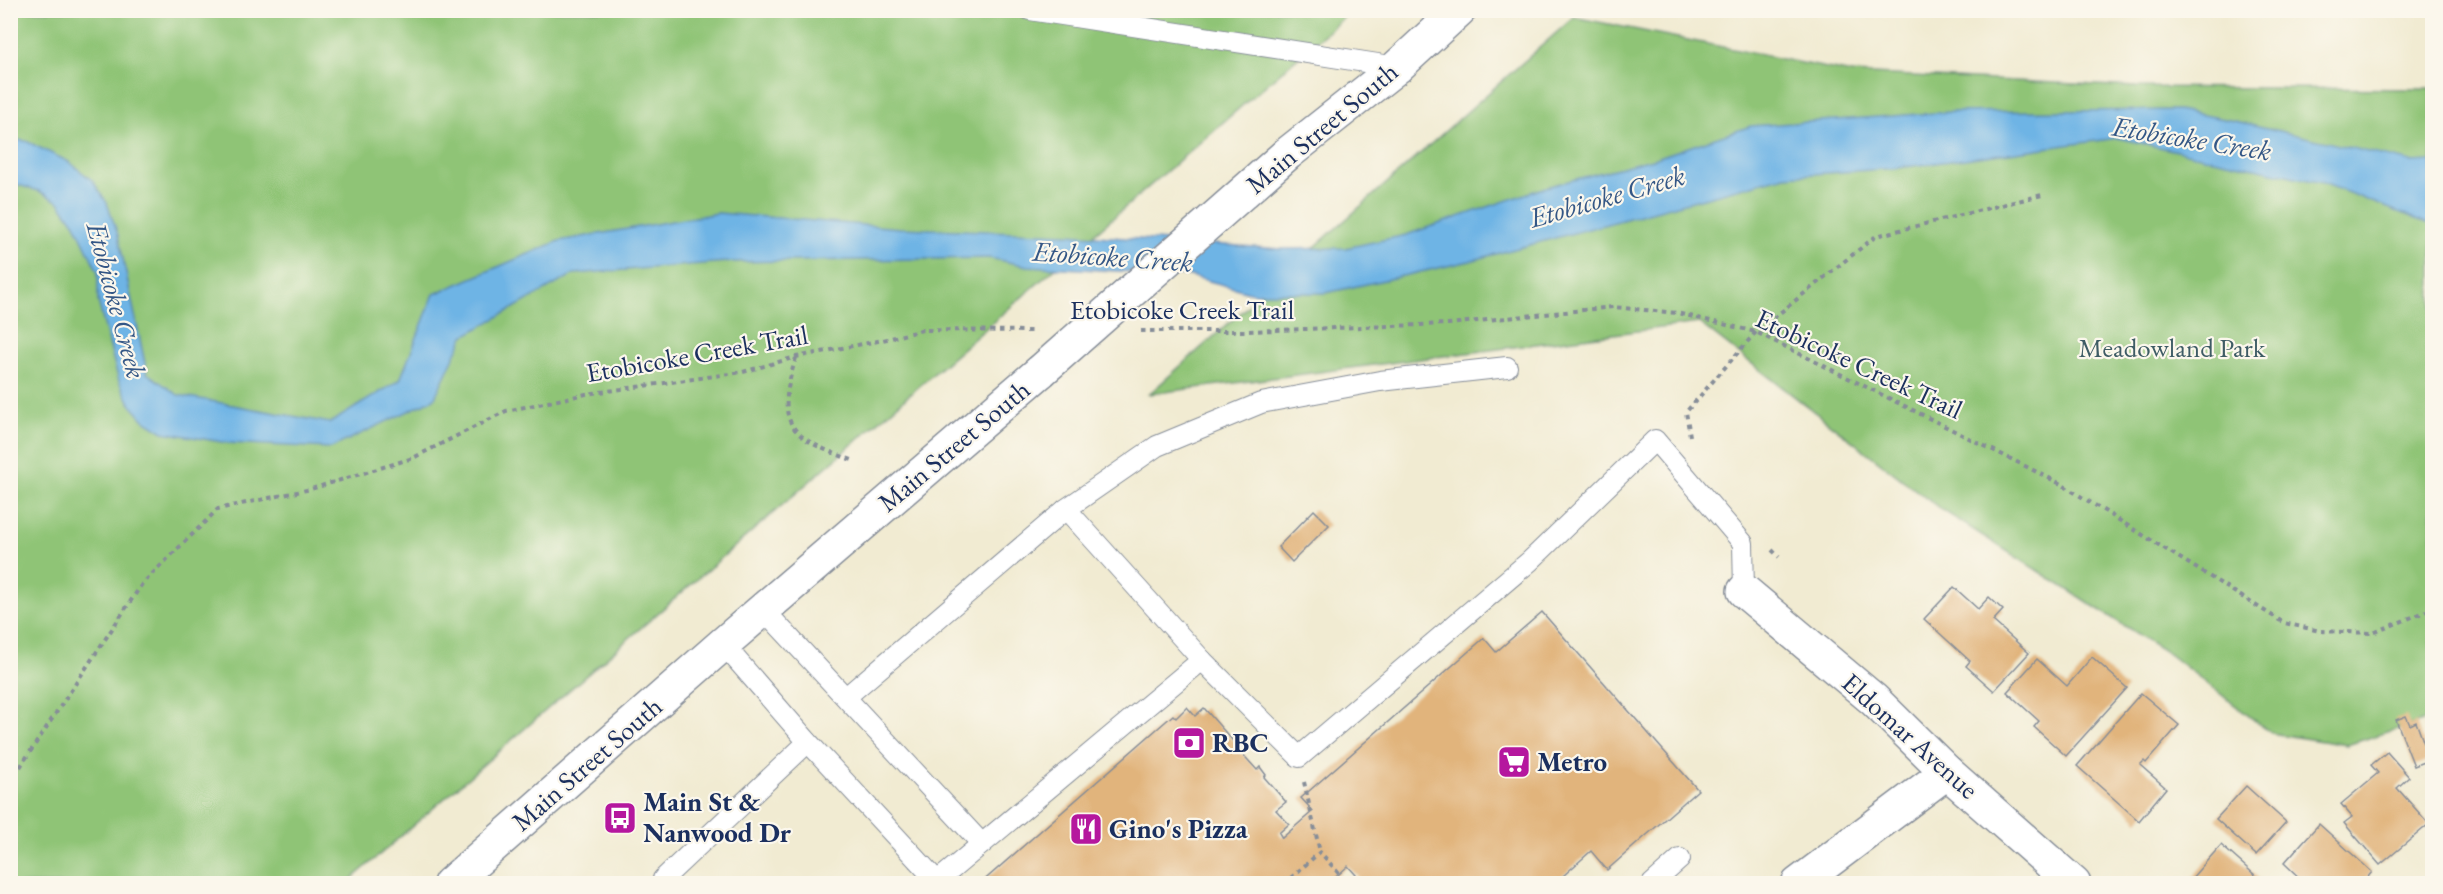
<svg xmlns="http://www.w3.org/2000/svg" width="2443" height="894" font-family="'EB Garamond',serif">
  <rect width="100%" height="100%" fill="#fbf7ec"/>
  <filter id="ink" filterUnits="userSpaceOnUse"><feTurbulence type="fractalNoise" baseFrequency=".0167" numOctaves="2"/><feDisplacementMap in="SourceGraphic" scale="12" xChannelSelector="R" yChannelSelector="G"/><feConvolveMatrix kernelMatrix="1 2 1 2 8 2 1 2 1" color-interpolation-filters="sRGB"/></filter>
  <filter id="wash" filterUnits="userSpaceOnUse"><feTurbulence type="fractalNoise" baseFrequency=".008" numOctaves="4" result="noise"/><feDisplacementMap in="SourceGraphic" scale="24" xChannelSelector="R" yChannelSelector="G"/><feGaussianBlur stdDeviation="1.35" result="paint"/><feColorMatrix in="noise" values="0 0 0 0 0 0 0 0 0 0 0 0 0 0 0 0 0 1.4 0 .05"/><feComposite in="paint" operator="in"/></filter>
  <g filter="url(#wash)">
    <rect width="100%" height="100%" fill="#f1ebd2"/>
    <g fill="#8fc476" stroke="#557a6a" stroke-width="1.5">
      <polygon points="1333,10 1349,13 347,883 11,884 10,11"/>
      <polygon points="1574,17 1852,73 2137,87 2432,89 2432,718 2347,745 2271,733 2169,654 1939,508 1699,323 1149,394"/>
    </g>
    <polygon fill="#6eb4e5" stroke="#4472a2" stroke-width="1.5" points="2178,110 2250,124 2411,162 2432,161 2432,225 2323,183 2118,138 1898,168 1785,176 1470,261 1326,293 1253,293 1187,275 1027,266 989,258 727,262 574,274 464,336 434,399 331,448 228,443 163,432 144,420 131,405 119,381 98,301 98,272 75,224 59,202 39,191 11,183 11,139 26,141 69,162 93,181 107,203 118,235 147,373 178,395 330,423 400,380 434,294 559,241 718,213 900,228 1067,234 1282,249 1346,248 1406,235 1546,187 1656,158 1751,126 1949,112"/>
    <g id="blocks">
      <g fill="#e1b47c">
        <polygon points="1314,510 1329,525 1292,562 1278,547"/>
        <polygon points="1954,587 1978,609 1989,597 2003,610 1993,621 2029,653 1994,691 1966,666 1970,661 1924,619"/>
        <polygon points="1542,612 1698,790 1607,870 1591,851 1554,884 1364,884 1348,866 1328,884 980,884 1173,715 1176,718 1187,707 1195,716 1204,708 1233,741 1234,739 1241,746 1238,749 1257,770 1260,767 1266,775 1264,777 1286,802 1276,810 1289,824 1279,833 1282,838 1313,811 1301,798 1484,638 1496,652"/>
        <polygon points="2092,657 2127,688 2066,756 2034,727 2039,721 2007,692 2037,659 2067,686"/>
        <polygon points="2141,693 2179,725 2146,763 2144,761 2140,765 2166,788 2139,821 2077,766"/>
        <polygon points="2406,716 2410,725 2416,722 2429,757 2432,755 2432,767 2430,760 2414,766 2396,720"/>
        <polygon points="2387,752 2409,777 2397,788 2429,824 2380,865 2344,823 2352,817 2341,804 2378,773 2371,765"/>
        <polygon points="2246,786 2286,822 2256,855 2216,819"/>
        <polygon points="2319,824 2372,872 2362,884 2306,884 2284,863"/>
        <polygon points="2221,845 2265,884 2197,884 2191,879"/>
      </g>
    </g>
  </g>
  <g filter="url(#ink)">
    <use href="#blocks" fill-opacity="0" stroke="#868d98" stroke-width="1.5"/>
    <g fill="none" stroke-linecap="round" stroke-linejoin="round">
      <g stroke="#868d98" stroke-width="22">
        <g id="service">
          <polyline points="1030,10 1397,67"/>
          <polyline points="763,609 982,844"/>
          <polyline points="723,644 808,742 937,881"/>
          <polyline points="1202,660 1066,509 1157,446 1261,403 1380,381 1507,367"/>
          <polyline points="846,697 1066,509"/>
          <polyline points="668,884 663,879 808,742"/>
          <polyline points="934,884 1202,660 1299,757 1530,561 1655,440 1743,543 1744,591"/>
          <polyline points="1652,884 1680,859"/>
        </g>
      </g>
      <g stroke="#868d98" stroke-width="36">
        <g id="minor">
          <polyline points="1744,591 1874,700 1947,772 2074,884"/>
          <polyline points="1798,884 1947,772"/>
        </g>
      </g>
      <g stroke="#868d98" stroke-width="36">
        <g id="primary">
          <polyline points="1287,154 1397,67 1459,10"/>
          <polyline points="450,884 723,644 1041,371"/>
        </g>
      </g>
      <g stroke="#868d98" stroke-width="4" stroke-dasharray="4.5 4.5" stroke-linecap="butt">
        <polyline points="1141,331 1248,331 1448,324 1613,307 1677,313 1756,332 2061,484 2284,623 2320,631 2373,633 2432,609"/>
        <path d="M796,358C774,425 790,438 852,460"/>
        <polyline points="1690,436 1686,412 1756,332 1876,236 2042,195"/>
        <polyline points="1772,550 1779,557"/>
        <polyline points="10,782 142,584 218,509 311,489 413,458 506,411 586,394 743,372 796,357 883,340 922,330 1034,331"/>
        <polyline points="1304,782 1320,852"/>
        <polyline points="1284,884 1320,852 1348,884"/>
      </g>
      <use href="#service" stroke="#fff" stroke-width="20"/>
      <use href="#minor" stroke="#fff" stroke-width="33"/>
      <use href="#primary" stroke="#fff" stroke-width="33"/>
      <g stroke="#868d98" stroke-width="36" stroke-linecap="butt">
        <polyline id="primary-bridge" points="1041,371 1287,154"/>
      </g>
      <use href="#primary-bridge" stroke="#fff" stroke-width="33"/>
    </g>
  </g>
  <defs>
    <g id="bank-square" transform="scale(1.725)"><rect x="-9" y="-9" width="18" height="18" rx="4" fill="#b5179e" stroke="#fbf7ec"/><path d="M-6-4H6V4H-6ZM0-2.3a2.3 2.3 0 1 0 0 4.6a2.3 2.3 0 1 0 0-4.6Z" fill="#fff"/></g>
    <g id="supermarket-square" transform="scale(1.725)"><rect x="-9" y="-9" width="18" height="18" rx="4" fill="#b5179e" stroke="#fbf7ec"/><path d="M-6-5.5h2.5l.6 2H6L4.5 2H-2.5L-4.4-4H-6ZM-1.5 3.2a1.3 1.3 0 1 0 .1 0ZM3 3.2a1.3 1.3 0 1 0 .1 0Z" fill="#fff"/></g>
    <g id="bus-square" transform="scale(1.725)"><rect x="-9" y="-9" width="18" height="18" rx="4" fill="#b5179e" stroke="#fbf7ec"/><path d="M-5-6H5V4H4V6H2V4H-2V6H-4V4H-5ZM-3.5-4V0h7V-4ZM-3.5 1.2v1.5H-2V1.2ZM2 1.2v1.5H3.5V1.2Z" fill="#fff"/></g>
    <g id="restaurant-square" transform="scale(1.725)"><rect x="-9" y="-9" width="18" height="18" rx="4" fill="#b5179e" stroke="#fbf7ec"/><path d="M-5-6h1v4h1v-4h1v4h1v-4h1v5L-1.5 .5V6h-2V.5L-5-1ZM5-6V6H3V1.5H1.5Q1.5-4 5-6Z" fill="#fff"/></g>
  </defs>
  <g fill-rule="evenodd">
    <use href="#bank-square" x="1189" y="743"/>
    <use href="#supermarket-square" x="1514" y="762"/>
    <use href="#bus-square" x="620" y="818"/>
    <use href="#restaurant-square" x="1086" y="829"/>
  </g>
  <g text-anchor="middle" stroke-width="4.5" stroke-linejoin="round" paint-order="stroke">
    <g font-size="27" fill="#1b2f5e" stroke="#fbf7ec">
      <text transform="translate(1322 128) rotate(-40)" y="9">Main Street South</text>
      <text x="1182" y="319">Etobicoke Creek Trail</text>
      <text transform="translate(697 354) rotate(-10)" y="9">Etobicoke Creek Trail</text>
      <text transform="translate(1859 364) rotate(25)" y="9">Etobicoke Creek Trail</text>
      <text transform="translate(954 446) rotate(-40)" y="9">Main Street South</text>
      <text transform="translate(1910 736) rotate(42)" y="9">Eldomar Avenue</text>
      <text transform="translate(587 764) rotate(-41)" y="9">Main Street South</text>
    </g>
    <g font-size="27" fill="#3e5c65" stroke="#fbf7ec">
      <text x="2172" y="357">Meadowland Park</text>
    </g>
    <g font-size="27" font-weight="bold" fill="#1b2f5e" stroke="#fbf7ec" text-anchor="start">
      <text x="1212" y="752">RBC</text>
      <text x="1537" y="771">Metro</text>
      <text x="643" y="811">Main St &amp;<tspan x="643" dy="31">Nanwood Dr</tspan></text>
      <text x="1109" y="838">Gino's Pizza</text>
    </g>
    <g font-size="28" font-style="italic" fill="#345786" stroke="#fbf7ec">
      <text transform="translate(2192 138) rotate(9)" y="10">Etobicoke Creek</text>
      <text transform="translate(1607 196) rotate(-16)" y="10">Etobicoke Creek</text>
      <text transform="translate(1113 256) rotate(4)" y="10">Etobicoke Creek</text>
      <text transform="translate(117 300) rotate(75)" y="10">Etobicoke Creek</text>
    </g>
  </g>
  <rect width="2443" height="894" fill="none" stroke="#fbf7ec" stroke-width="36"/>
</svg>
